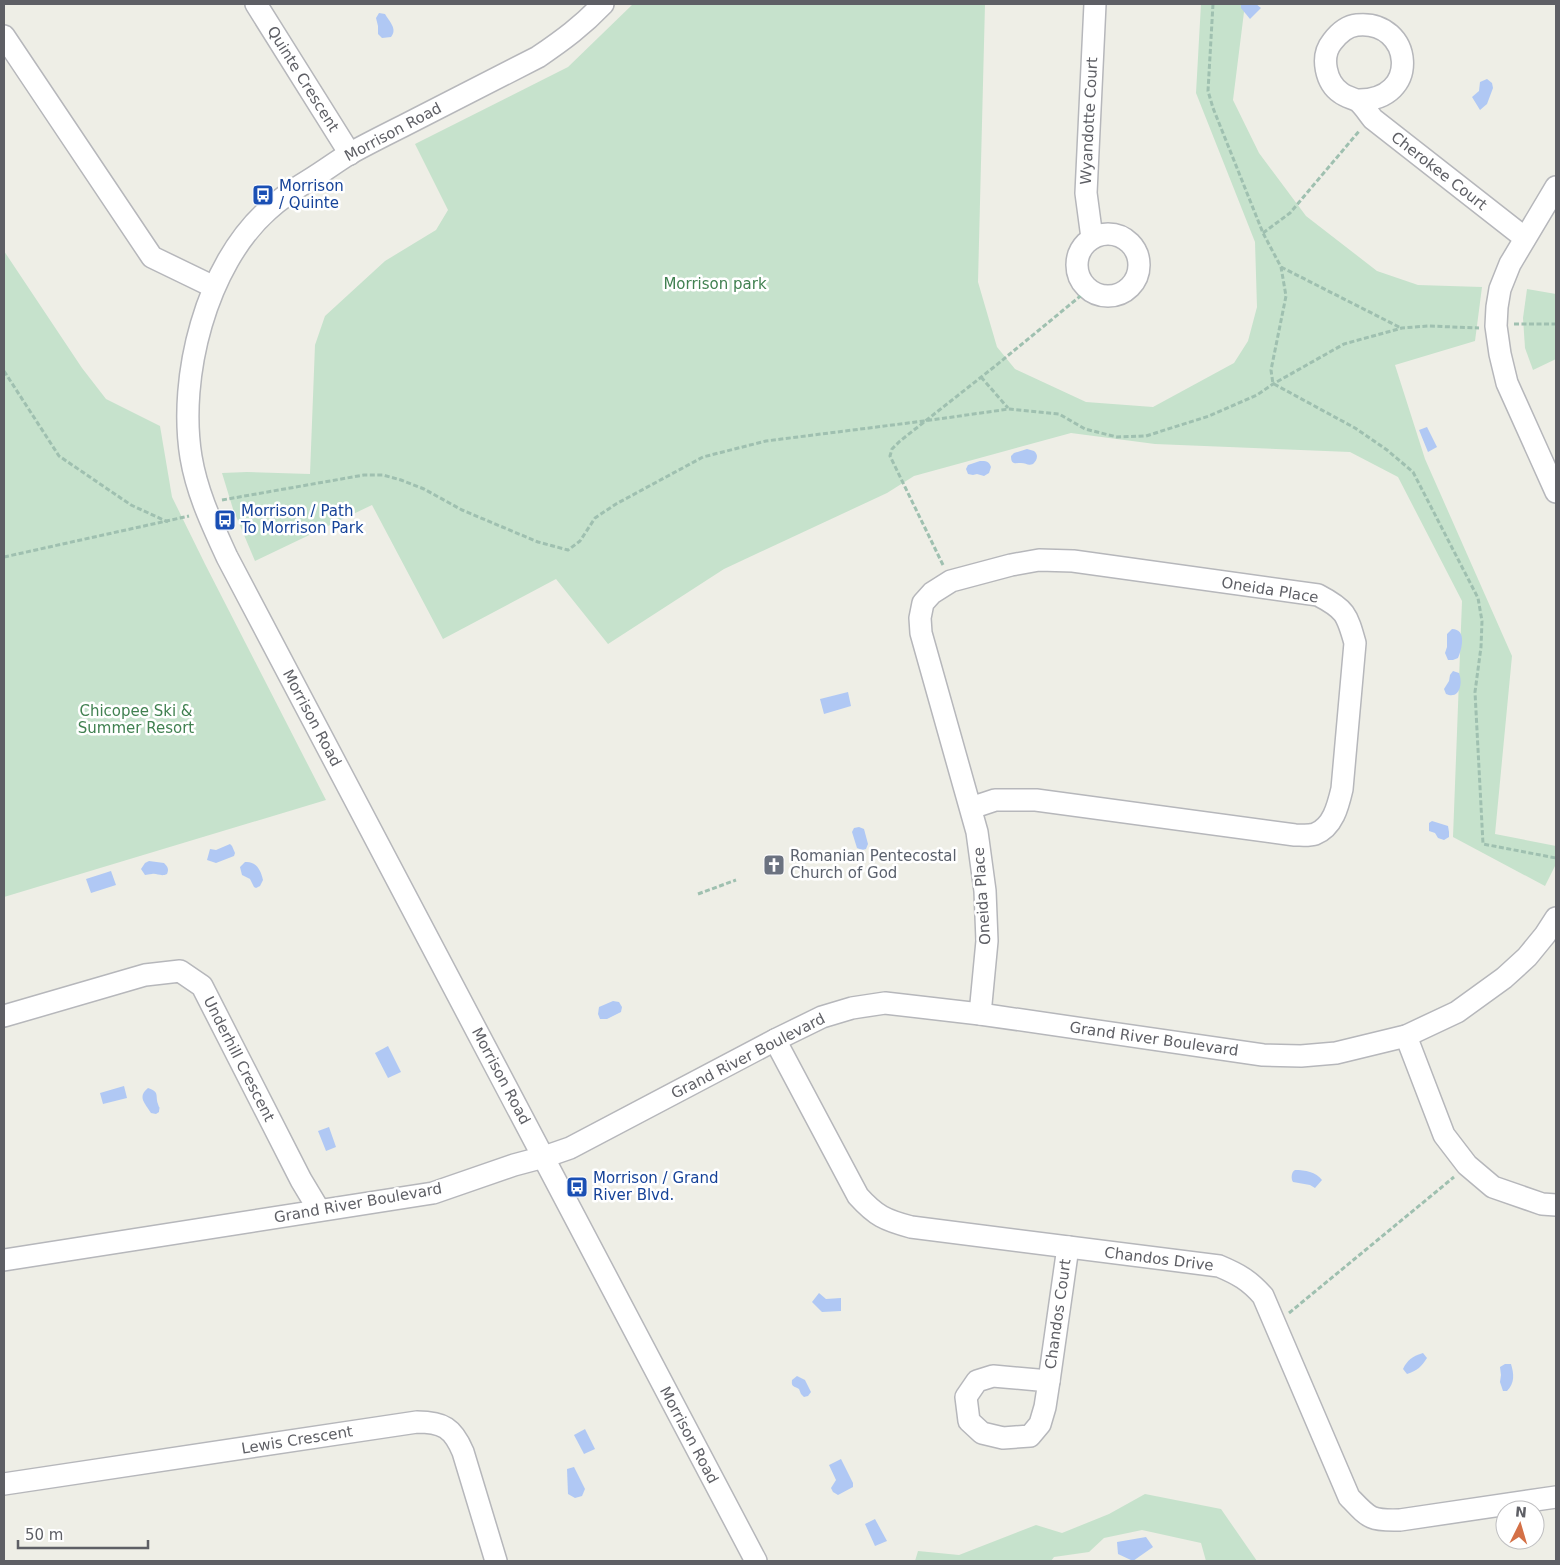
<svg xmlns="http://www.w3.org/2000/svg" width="1560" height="1565" font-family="'DejaVu Sans',sans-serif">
  <rect width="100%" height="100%" fill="#eeeee6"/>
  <g fill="#c6e2cc">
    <polygon points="633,4 985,4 978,282 997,347 1015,369 1086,402 1153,407 1234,363 1248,341 1257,307 1255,242 1196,93 1201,4 1245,4 1233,100 1259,153 1306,216 1377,271 1418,285 1482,287 1475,341 1395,365 1425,459 1512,656 1495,834 1556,846 1556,864 1545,886 1453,837 1462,601 1398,477 1350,452 1155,444 1071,433 914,476 887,493 724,569 608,644 556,579 443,639 372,505 255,561 233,509 222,473 247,472 310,474 315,345 325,316 385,261 436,230 448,210 415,144 568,67"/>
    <polygon points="4,251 82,368 106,399 160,426 172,497 205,564 326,800 4,897"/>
    <polygon points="1527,289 1556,294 1556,359 1533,370 1525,348 1523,318"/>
    <polygon points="1145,1494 1221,1509 1257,1561 1206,1561 1201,1543 1142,1530 1104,1538 1089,1552 1054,1557 1051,1561 915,1561 918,1551 959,1555 1036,1525 1062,1533 1109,1514"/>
  </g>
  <g fill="#b0c8f4">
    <polygon points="1241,4 1256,4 1261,8 1250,19 1241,8"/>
    <path d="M379,13L385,14C389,21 398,29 391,37L382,38L378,34V26L376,18Z"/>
    <polygon points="1487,79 1492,83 1493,88 1487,104 1480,110 1472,97 1479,91 1480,82"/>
    <polygon points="1427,427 1437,447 1428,452 1419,430"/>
    <path d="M1027,449L1034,451C1039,455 1037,460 1033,464C1028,466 1026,463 1021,463C1015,463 1011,465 1011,456L1014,453Z"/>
    <path d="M980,461C986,461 989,461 991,467L989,473L984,476L977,474L973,475L968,474L966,469L968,465Z"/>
    <path d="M1452,629C1467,629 1462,649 1458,658L1453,660H1448L1445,653L1447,647V634Z"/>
    <path d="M1453,671L1459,673C1463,683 1460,700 1446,694L1444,689L1449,681L1450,675Z"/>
    <polygon points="848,692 851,706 824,714 820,699"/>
    <polygon points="1432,821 1448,826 1449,832 1449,837 1444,840 1438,838 1435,833 1429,831 1429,823"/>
    <polygon points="859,827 864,829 868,844 866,849 862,850 857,848 852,832 854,828"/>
    <polygon points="230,844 232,846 235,853 234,856 216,863 207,860 210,849 216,850"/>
    <path d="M149,861L164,863C168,867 169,869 167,874C161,877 157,873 152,874C149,874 147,875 145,875L141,869L145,863Z"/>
    <path d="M245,862C256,861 261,870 263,880L260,886L256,888L254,887L250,879L242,875L240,867Z"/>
    <polygon points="111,871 116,885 91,893 86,879"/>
    <polygon points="613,1001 619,1002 622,1007 621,1012 607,1019 600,1019 598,1014 599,1007"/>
    <polygon points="388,1046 401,1072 388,1078 375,1053"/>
    <polygon points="124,1086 127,1098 103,1104 100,1093"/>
    <path d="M148,1088C160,1092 155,1095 158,1104C160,1111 160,1104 159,1112L156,1114L151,1113C145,1103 137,1097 148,1088Z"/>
    <polygon points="329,1127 336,1147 326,1151 318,1131"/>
    <path d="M1295,1170C1305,1170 1316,1172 1322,1180L1315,1188L1310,1185L1293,1182C1291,1179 1291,1172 1295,1170Z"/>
    <polygon points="819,1293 826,1299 841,1298 841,1311 822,1312 812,1302"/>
    <path d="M1423,1353L1427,1358C1422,1366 1417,1371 1407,1374L1403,1369C1407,1360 1413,1356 1423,1353Z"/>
    <path d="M1505,1364H1511C1514,1374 1515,1383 1507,1391H1503L1500,1382L1501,1375L1500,1367Z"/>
    <path d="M797,1376L805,1380L811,1392L808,1396L804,1397L801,1394L799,1389C794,1386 791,1387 792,1380Z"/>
    <polygon points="585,1429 595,1449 584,1454 574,1435"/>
    <polygon points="841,1459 853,1483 853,1487 838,1495 833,1492 831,1488 836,1480 829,1465"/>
    <polygon points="574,1467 585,1489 582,1496 575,1498 568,1494 567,1469"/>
    <polygon points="875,1519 887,1541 875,1546 865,1524"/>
    <polygon points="1146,1537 1153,1547 1133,1561 1118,1554 1117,1542"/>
  </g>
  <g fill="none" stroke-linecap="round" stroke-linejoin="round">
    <g stroke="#b6b7bb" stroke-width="24">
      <g id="minor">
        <polyline points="256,4 350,154"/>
        <path d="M603,4C582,26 563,40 538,57C493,80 448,103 403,126C385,135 367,144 349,154C336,162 324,171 311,179C296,188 281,198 268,210C206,265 178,377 191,457C197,493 212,524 227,557L756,1561"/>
        <polyline points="4,36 152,257 214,287"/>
        <path d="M1357,100C1422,102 1413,19 1357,25C1347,26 1338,34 1332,42C1320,57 1326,83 1341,93C1346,97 1353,98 1358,101C1364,106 1368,113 1373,119L1525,238"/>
        <polyline points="1556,187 1510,264 1500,289 1497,307 1496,326 1500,354 1507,383 1556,492"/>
        <circle cx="1108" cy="265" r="31"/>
        <polyline points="1092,238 1086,193 1095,4"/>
        <path d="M971,808L995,800H1036L1295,835C1301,835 1309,836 1315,834C1333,827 1338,806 1342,789L1355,643C1347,614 1345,609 1318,595L1073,561L1039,560L1011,565L951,581L932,593L923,603L920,618L921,633L977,832L985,891L987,941L980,1014"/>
        <polyline points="4,1016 145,975 180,971 202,986 301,1180 319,1210"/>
        <polyline points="1406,1036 1444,1135 1467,1165 1493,1187 1542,1204 1556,1205"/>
        <path d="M775,1040L858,1196C876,1216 885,1220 911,1227L1219,1266C1238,1274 1249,1280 1263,1296L1349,1497C1369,1518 1370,1521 1400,1520L1556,1497"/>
        <polyline points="4,1260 433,1193 514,1165 544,1157 570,1148 775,1040 822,1017 852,1008 885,1003 980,1014 1263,1055 1301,1056 1336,1053 1406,1036 1457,1012 1504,978 1527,957 1545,935 1556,918"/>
        <polygon points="993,1376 1049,1381 1045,1407 1040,1424 1030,1436 1003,1438 982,1433 969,1421 966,1397 977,1381"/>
        <polyline points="1049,1381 1068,1247"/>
        <path d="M4,1484L417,1422C443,1422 453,1428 463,1452L496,1561"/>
      </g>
    </g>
    <g stroke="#9fc0b0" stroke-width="3" stroke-dasharray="5 2.5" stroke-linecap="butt">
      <polyline points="1213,4 1208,91 1213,108 1263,233 1281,267 1286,296 1271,370 1273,384"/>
      <polyline points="1263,233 1290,213 1360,130"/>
      <polyline points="1281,267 1401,328"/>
      <polyline points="1514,324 1556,324"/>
      <polyline points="4,371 59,456 131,505 168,522"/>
      <polyline points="981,377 1008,408"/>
      <polyline points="1274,384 1355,428 1387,450 1413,472 1478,598 1482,621 1481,647 1475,692 1483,844 1556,858"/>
      <polyline points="222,500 364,475 383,475 401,480 424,489 462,510 538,542 568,550 580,541 595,518 616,504 703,457 766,441 924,421 1009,409 1059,414 1085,429 1117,437 1146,436 1209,416 1257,395 1273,384 1344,344 1402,328 1428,326 1479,328"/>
      <polyline points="4,557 189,516"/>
      <polyline points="943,565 890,456 892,449 900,441 994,367 1089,289"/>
      <polyline points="698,894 736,880"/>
      <polyline points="1289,1313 1454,1177"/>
    </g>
    <use href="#minor" stroke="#fff" stroke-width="21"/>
  </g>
  <defs>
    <g id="bus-square" transform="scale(1.125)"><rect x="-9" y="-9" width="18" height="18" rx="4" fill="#1a4fb4" stroke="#fff"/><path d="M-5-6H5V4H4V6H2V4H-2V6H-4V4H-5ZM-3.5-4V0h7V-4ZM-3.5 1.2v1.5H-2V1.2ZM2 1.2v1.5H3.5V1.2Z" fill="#fff"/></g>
    <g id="church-square" transform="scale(1.125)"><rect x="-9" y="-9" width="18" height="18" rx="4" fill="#6b7280" stroke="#fff"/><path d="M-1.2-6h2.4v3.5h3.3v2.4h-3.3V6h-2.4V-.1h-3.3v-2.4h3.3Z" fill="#fff"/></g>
  </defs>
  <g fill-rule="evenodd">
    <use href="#bus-square" x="263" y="195"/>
    <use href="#bus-square" x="225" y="520"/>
    <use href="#church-square" x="774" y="865"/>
    <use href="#bus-square" x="577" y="1187"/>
  </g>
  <g text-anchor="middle" stroke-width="5" stroke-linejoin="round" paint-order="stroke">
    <g font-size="15" fill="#5e5f65" stroke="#fff">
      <text transform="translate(303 79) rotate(58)" y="5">Quinte Crescent</text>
      <text transform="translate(1089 121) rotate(-87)" y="5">Wyandotte Court</text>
      <text transform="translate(393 132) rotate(-28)" y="5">Morrison Road</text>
      <text transform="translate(1439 171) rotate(38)" y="5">Cherokee Court</text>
      <text transform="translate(1270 590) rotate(9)" y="5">Oneida Place</text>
      <text transform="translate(312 718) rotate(62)" y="5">Morrison Road</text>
      <text transform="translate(982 896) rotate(-94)" y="5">Oneida Place</text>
      <text transform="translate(1154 1039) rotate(8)" y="5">Grand River Boulevard</text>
      <text transform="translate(748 1056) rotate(-27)" y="5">Grand River Boulevard</text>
      <text transform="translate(239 1059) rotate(63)" y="5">Underhill Crescent</text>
      <text transform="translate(501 1076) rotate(62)" y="5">Morrison Road</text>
      <text transform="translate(358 1203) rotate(-10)" y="5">Grand River Boulevard</text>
      <text transform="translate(1159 1259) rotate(7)" y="5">Chandos Drive</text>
      <text transform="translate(1058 1314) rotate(-82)" y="5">Chandos Court</text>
      <text transform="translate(689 1435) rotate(62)" y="5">Morrison Road</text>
      <text transform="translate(297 1440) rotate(-9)" y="5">Lewis Crescent</text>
    </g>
    <g font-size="15" fill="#164399" stroke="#fff" text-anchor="start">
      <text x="279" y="191">Morrison<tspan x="279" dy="17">/ Quinte</tspan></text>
      <text x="241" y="516">Morrison / Path<tspan x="241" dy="17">To Morrison Park</tspan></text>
      <text x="593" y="1183">Morrison / Grand<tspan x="593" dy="17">River Blvd.</tspan></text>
    </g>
    <g font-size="15" fill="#418151" stroke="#fff">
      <text x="715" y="289">Morrison park</text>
      <text x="136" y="716">Chicopee Ski &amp;<tspan x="136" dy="17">Summer Resort</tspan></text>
    </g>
    <g font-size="15" fill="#5b616d" stroke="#fff" text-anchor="start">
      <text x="790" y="861">Romanian Pentecostal<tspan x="790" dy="17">Church of God</tspan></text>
    </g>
  </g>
  <rect width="1560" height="1565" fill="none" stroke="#5e5f65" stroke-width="10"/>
  <g transform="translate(1520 1525) rotate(5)"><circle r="24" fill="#ffffff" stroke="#bfbfc1"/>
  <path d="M0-4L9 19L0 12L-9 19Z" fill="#d47046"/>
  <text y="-8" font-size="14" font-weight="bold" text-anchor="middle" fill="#5e5f65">N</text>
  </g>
  <path d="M18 1540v8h130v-8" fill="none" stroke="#5e5f65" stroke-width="2.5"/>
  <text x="25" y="1540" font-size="15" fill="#5e5f65" stroke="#ffffff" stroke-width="4" paint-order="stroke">50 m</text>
</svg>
